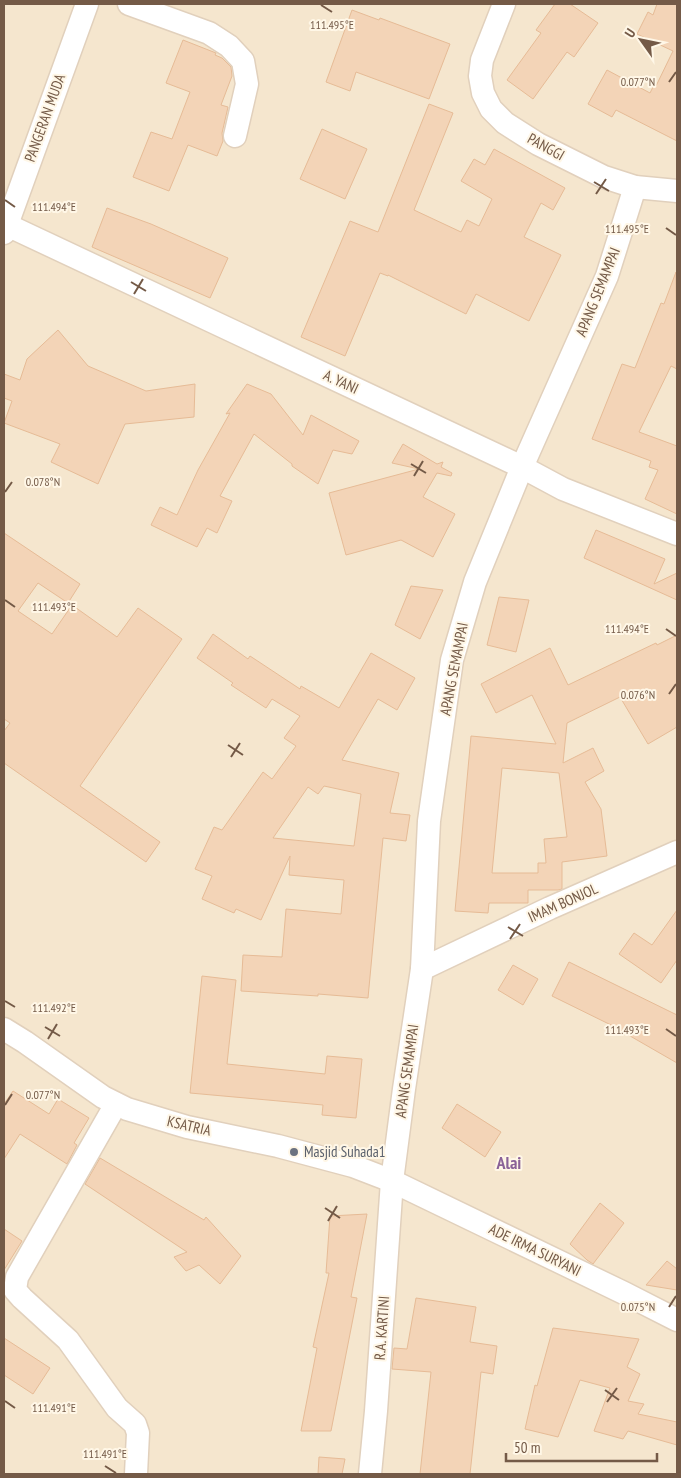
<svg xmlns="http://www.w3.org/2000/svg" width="681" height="1478" font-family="'PT Sans Narrow',sans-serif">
  <rect width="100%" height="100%" fill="#fdf4e0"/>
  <rect fill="#f5e6ce" x="4" y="4" width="673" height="1470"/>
  <g fill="#f3d4b7" stroke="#e6bb96" fill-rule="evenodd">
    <polygon points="555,4 570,4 598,23 574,57 567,52 533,99 507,80 541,33 536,30"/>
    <polygon points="657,4 677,4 677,141 616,110 612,117 588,104 607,70 650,93 654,85 656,86 673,51 637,34 648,12 653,15"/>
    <polygon points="352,10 379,20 380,18 450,44 429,99 356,72 350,91 326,82"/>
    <polygon points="183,40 216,53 215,55 222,58 231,67 232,76 221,105 228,107 222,133 223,141 217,156 188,145 169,191 133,177 151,132 172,139 190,92 166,83"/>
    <polygon points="429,104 453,113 414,210 461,232 467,220 479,226 492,199 461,181 474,159 485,165 494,149 565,188 553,210 541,203 524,237 561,255 529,321 476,294 466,314 388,275 388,276 380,273 345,356 301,337 350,221 378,232"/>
    <polygon points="322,129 367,149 345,199 300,179"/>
    <polygon points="107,208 151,224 228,258 210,298 92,247"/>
    <polygon points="676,272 677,369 671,366 639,432 677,446 677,514 645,499 658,470 649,467 651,461 592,439 622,364 635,368 661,303 664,304"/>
    <polygon points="58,330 88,366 146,391 195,384 194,417 125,424 98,484 51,462 60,444 4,423 12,401 4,398 4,374 20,380 27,359"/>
    <polygon points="247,384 271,394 303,435 311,415 359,441 352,454 333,450 318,484 292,466 292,464 254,434 220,496 232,501 217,533 207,528 197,547 151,525 160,507 177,515 198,470 230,413 226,414"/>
    <polygon points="403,444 437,464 443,462 441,467 452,473 451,476 437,473 423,497 455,514 433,557 401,540 346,555 329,493 419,469 392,463"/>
    <polygon points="596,530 665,559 654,584 677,573 677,600 584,558"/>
    <polygon points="4,533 80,584 68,603 38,583 18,611 52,634 72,605 117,637 138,608 182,639 80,786 160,842 146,862 4,763 4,731 10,723 4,719"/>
    <polygon points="411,586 443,590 420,639 395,625"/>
    <polygon points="499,597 529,600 516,652 487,645"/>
    <path d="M213,634L248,659L250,656L300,689L301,686L339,708L371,653L415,678L397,710L378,699L342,760L399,773L390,813L410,815L406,841L383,838L368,998L318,994V996L241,991L243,955L282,957L286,909L341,914L344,880L289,875L290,856L261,920L236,909L234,913L202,899L212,876L195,869L214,827L222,830L263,772L272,779L296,746L284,738L300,716L272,699L266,708L231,685L233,683L197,658ZM324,786L361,794L354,846L273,838L308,787L318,794Z"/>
    <path d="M677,635V727L648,744L620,697L567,723L563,763L593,748L604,771L585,782L601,809L607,856L562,862V889L558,890H528V903H489L488,913L455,911L471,736L556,744L532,695L496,713L481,684L550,648L568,685L656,643L657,645ZM502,768L559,773L567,837L544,839L546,863H538V873H492Z"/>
    <polygon points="677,910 677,960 661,983 619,954 634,933 652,945"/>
    <polygon points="569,962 677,1015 677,1063 611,1025 552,996"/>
    <polygon points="513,965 538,979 523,1005 498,990"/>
    <polygon points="202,976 236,980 227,1064 325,1074 327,1056 362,1059 356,1118 322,1115 323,1105 190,1093"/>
    <polygon points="13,1091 49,1114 58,1099 89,1118 74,1143 77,1145 67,1164 20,1134 4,1159 4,1104"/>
    <polygon points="457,1104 501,1132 485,1157 442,1128"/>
    <polygon points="100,1158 204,1220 206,1217 241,1256 220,1284 199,1265 186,1271 174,1257 187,1252 85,1184"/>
    <polygon points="600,1203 624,1223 593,1264 587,1260 570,1244"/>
    <polygon points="367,1214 351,1297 357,1298 331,1431 301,1431 317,1348 313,1347 329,1273 326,1273 330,1216"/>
    <polygon points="4,1229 22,1241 4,1270"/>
    <polygon points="667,1261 677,1269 677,1290 646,1285"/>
    <polygon points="416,1298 476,1307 470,1342 497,1346 493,1374 481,1372 470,1474 420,1474 431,1372 392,1369 394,1348 407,1349"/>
    <polygon points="553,1328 639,1339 627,1367 640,1374 628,1401 644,1404 638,1414 677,1422 677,1445 628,1431 623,1439 594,1431 610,1388 580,1380 558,1437 525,1429 535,1385 537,1386"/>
    <polygon points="4,1338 50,1368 33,1394 4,1375"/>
    <polygon points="319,1457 345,1459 342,1474 318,1474"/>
  </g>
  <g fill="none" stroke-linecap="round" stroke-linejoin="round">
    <g stroke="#e1d0bc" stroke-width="25">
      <g id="street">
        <polyline points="129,4 209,33 229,46 243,61 247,84 235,136"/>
        <polyline points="504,4 482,60 480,76 483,93 491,109 505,123 538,144 604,177 635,187 677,191"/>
        <polyline points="7,225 522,467 563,489 677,534"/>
        <polyline points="4,233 87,4"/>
        <polyline points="422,969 550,908 677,852"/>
        <polyline points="4,1029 25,1042 103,1097 127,1109 187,1127 278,1146 353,1166 392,1181 624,1293 677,1320"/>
        <polyline points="116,1104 17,1277 15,1290 22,1298 68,1340 117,1408 135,1424 138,1433 136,1474"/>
        <polyline points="370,1474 376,1411 392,1181 404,1089 422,969 429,821 452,660 475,582 522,467 607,276 635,187"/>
      </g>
    </g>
    <use href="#street" stroke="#fff" stroke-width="22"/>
  </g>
  <path fill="none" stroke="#745a47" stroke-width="2" d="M321,5L332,12M669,82L676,72M594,182L609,191M596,194L606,179M5,200L15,207M666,228L676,235M131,282L146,291M134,294L143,279M411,464L426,473M414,476L423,461M5,492L12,482M5,600L15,607M666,629L676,636M669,694L676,684M228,745L243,755M231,757L240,743M508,927L523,936M510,939L520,924M5,1001L15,1007M45,1027L60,1036M666,1029L676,1036M48,1039L57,1024M5,1105L12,1094M325,1208L340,1218M328,1221L337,1206M669,1307L676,1296M605,1390L619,1400M5,1401L15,1408M607,1402L617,1388M105,1466L116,1473"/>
  <circle fill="#6b7280" stroke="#fff7e7" stroke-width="2" cx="294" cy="1152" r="5"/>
  <g text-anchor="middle" stroke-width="4" stroke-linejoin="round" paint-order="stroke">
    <g font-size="15" fill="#745a47" stroke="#fff7e7">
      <text transform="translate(45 118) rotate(-70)" y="5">PANGERAN MUDA</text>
      <text transform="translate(546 147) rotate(29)" y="5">PANGGI</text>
      <text transform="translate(598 292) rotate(-68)" y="5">APANG SEMAMPAI</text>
      <text transform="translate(341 382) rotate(25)" y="5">A. YANI</text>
      <text transform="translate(454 669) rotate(-79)" y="5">APANG SEMAMPAI</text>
      <text transform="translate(563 903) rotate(-24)" y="5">IMAM BONJOL</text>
      <text transform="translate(407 1071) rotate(-82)" y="5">APANG SEMAMPAI</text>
      <text transform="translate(189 1126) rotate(13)" y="5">KSATRIA</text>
      <text transform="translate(535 1250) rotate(26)" y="5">ADE IRMA SURYANI</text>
      <text transform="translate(382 1328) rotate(-86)" y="5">R.A. KARTINI</text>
    </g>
    <g font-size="15" fill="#5b616d" stroke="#fff7e7" text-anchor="start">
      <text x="304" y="1157">Masjid Suhada1</text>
    </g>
    <g font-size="18" font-weight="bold" fill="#8a6298" stroke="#fff7e7">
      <text x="509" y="1169">Alai</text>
    </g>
  </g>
  <g font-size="12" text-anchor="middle" fill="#745a47" stroke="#fff7e7" stroke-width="4" stroke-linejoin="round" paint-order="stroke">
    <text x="332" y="29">111.495°E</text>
    <text x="638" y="86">0.077°N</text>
    <text x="54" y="211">111.494°E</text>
    <text x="627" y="233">111.495°E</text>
    <text x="43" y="486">0.078°N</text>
    <text x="54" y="611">111.493°E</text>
    <text x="627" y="633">111.494°E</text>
    <text x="638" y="699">0.076°N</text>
    <text x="54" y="1012">111.492°E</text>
    <text x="627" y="1034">111.493°E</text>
    <text x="43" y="1099">0.077°N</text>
    <text x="638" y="1311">0.075°N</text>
    <text x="54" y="1412">111.491°E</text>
    <text x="105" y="1458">111.491°E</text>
  </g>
  <rect width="681" height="1478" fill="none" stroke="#745a47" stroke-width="10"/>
  <g transform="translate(641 40) rotate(303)" stroke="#fff7e7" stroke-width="4" paint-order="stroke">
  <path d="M0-4L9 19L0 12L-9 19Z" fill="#745a47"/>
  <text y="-8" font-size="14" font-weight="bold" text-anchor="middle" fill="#745a47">U</text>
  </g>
  <path d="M506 1453v8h151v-8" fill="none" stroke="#745a47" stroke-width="2.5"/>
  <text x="514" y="1453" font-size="15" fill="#745a47" stroke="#fff7e7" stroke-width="4" paint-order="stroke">50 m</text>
</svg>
